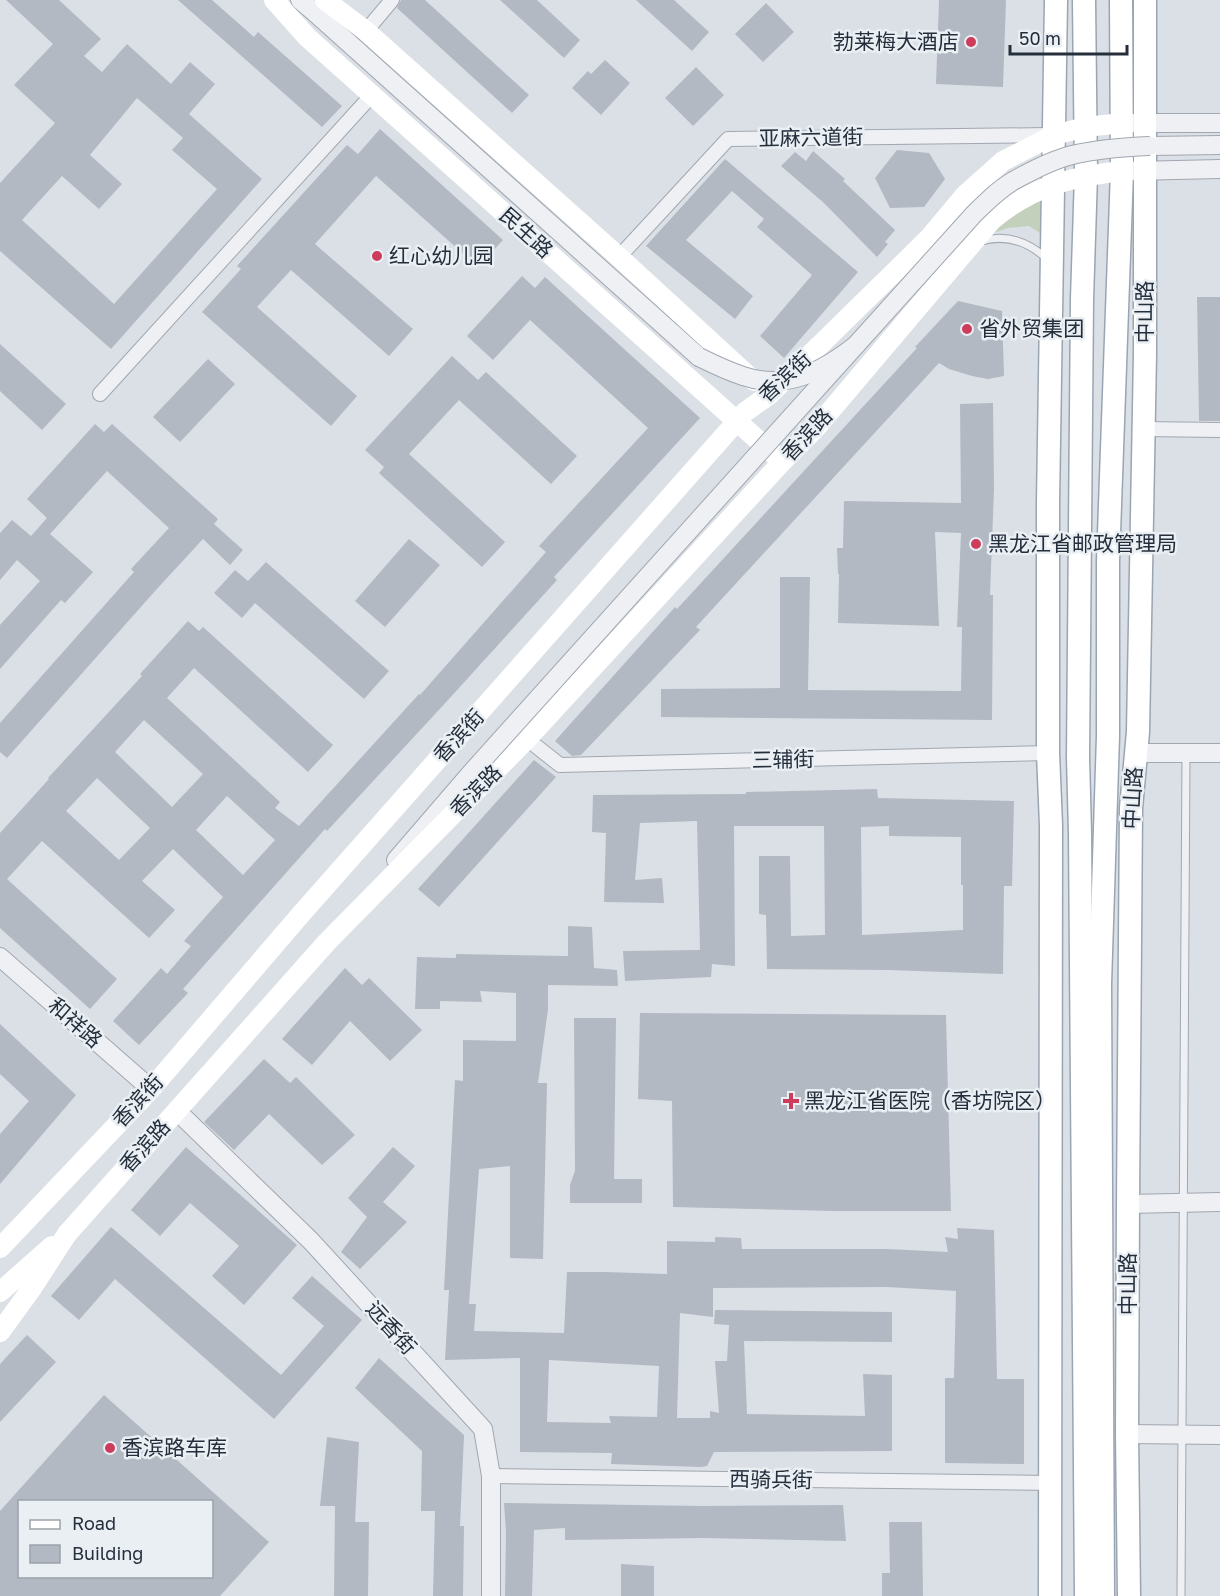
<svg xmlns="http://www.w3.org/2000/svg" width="1220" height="1596" font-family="'Golos Text','Noto Sans SC',sans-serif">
  <rect width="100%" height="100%" fill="#dbe0e6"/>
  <polygon fill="#c2d0bc" points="1057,189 1059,245 1029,226 1008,228 988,235 992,223"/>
  <g fill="#b2b9c3" fill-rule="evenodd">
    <path d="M6,0H59L101,39L84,56L102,72L127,44L171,84L190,62L215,84L189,114L262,179L111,349L0,251V183L55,123L14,85L53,44ZM137,98L183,138L172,150L217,189L114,304L22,220L62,176L99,209L122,184L90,155Z"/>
    <polygon points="178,0 212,0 254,37 258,32 342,106 322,127"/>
    <polygon points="401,0 425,0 529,95 512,113 397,8"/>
    <polygon points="500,0 537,0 580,40 564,58"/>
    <polygon points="636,0 674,0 709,32 692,51"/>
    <polygon points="939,0 1006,0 1003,87 936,84"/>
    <polygon points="766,3 794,32 763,62 735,34"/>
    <polygon points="605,60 630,83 601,115 572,88 588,71 591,74"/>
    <polygon points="696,67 724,95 693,126 665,98"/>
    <polygon points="380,129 503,240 478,267 376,176 315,244 413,329 389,356 291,270 257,307 357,396 331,426 202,312 241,269 237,266 347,145 358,154"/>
    <polygon points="897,150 929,153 945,179 924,207 890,208 875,178"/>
    <polygon points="813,151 845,179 843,181 895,230 885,242 888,244 877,257 824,203 781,166 795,152 806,161"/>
    <polygon points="725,159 858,272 784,358 760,336 812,275 757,227 764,219 732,191 686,240 753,296 735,319 646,246"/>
    <path d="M522,276L535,288L545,277L700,418L554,577L557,580L448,700L327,831L325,829L183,989L188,993L139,1045L113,1021L161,968L167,974L191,946L184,941L223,897L173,849L142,881L175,910L149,938L42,841L7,879L117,979L90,1009L0,928V833L49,779L48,778L142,676L140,674L188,621L199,631L203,627L333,745L308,772L194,668L167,698L280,802L275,808L299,826L419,694L420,695L546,552L539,546L648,428L530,320L493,360L467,336ZM144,720L203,774L172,807L115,752ZM97,778L150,828L119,860L66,811ZM227,796L275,840L243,875L196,830Z"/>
    <polygon points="1197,297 1220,297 1220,421 1199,421"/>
    <polygon points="958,301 1002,311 1004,376 988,379 972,376 949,369 939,363 696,627 700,630 581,755 572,756 555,741 675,607 677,609 917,348 915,347"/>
    <polygon points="0,344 66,404 42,430 0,391"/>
    <polygon points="452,356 478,380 486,372 577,456 551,484 459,400 409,454 505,542 482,567 379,473 384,467 365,450"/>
    <polygon points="208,359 235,384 180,442 153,417"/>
    <polygon points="993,403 994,489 990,595 993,595 992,720 661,717 661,689 780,688 780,577 810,577 808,690 961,691 962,627 957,627 961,533 935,532 939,626 838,623 839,574 838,574 837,548 843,548 844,501 961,503 960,404"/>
    <polygon points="95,424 104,432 112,424 218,519 214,524 243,550 230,565 203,539 155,591 7,758 0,752 0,723 134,572 131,569 169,528 107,471 50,534 93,572 65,603 61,600 0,669 0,625 40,581 17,560 0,580 0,533 12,520 31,536 47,518 27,499"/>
    <polygon points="409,539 440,565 385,627 355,601"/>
    <polygon points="266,562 389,671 364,699 255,603 242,618 214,593 235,570 248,581"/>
    <polygon points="534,760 556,777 439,907 418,889"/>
    <path d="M877,789L878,798L1014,801L1012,886H1004L1003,974L888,970L767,969L766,915L759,914V856H790L791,936L825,935L824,826H734L735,966L712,964L711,977L625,981L623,951L700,950L697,821L640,823L635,880L662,878L664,903L604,902L606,833L592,832L593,795L746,794V792ZM889,826V836L961,837V885H963V930L862,935L861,827Z"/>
    <path d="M568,926L592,927L594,968L617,970L618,986L548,985V1009L538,1083H547L543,1259L510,1258V1166L479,1169L469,1304H476L474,1331L564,1333L567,1272H605L667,1274V1241L715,1242V1237L741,1238L742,1249H887L948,1252L945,1237L958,1239L957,1228L994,1230L997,1379H1024V1464L945,1463V1378H954L956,1291L887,1287L713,1288V1317L680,1313L677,1418H710V1411L719,1413L715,1361H727L729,1325L714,1324L715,1310L892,1312V1342L744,1341L747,1414L865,1416L863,1374L892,1375V1451L714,1452L707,1466L701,1467L611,1464L612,1453L520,1452V1358L445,1360L449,1290H444L455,1080L463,1081V1040L516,1041V993L480,991L482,1002L440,1001V1009H415L417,957L456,958V954L568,956ZM549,1360L659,1366L657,1417L609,1416L611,1423L547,1422Z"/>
    <polygon points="345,968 362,985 369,978 422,1030 390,1061 350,1021 312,1065 282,1039"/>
    <polygon points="640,1013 946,1015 951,1211 834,1211 673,1207 672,1101 638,1099"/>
    <polygon points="574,1018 616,1018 614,1179 642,1179 642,1203 570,1203 570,1185 575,1171"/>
    <polygon points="0,1024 76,1095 0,1184 0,1134 29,1101 0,1074"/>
    <polygon points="264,1059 290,1083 296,1077 355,1135 322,1165 269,1114 234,1150 204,1122"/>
    <polygon points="186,1147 297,1245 244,1305 212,1276 239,1246 190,1203 160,1236 131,1210"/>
    <polygon points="393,1147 415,1166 383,1202 407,1222 360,1269 341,1252 367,1217 348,1198"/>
    <polygon points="111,1227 281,1375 324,1326 292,1298 312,1276 362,1320 274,1419 115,1279 79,1320 51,1296"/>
    <polygon points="27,1335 56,1362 0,1422 0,1364"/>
    <polygon points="379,1358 464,1435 460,1526 464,1526 463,1596 433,1596 435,1511 421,1511 422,1451 355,1388"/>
    <path d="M104,1395L269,1542L220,1596H0V1511ZM20,1502H212V1576H20Z"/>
    <polygon points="327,1437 359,1442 355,1522 369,1522 368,1596 334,1596 335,1506 320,1506"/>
    <polygon points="504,1503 702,1506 843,1505 846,1541 703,1538 565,1540 565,1528 534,1530 532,1596 505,1596 506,1532"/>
    <polygon points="889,1522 922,1522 923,1596 882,1596 882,1573 890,1573"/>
    <polygon points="621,1564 654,1566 654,1596 621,1596"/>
  </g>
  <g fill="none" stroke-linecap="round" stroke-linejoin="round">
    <g stroke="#a1a7b0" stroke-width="9">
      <g id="service">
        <path d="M982,241C1006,234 1028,242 1046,258"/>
        <polyline points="1181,1596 1186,753"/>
      </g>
    </g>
    <g stroke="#a1a7b0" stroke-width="16">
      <g id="minor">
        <polyline points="366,31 392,0"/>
        <polyline points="619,257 728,139 1048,135"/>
        <polyline points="100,394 372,95"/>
        <polyline points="1143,429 1220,430"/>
        <polyline points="527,739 560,765 1048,753"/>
        <polyline points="491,1476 1051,1483"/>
      </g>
    </g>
    <g stroke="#a1a7b0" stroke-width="20">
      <g id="tertiary">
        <polyline points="300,0 312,10 699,357"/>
        <polyline points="1122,123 1220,123"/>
        <polyline points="1150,146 1220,145"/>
        <polyline points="1133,171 1220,169"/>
        <polyline points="1136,753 1220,753"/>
        <polyline points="396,860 470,774"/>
        <polyline points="0,957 151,1089"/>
        <polyline points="177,1111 311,1241 483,1429 491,1476 491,1596"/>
        <polyline points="1128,1204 1220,1202"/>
        <polyline points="1127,1434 1220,1435"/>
      </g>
    </g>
    <g stroke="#9aa5b2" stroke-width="25">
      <g id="primary">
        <polyline points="1084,0 1086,175 1082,299 1078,758 1080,833 1086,1596"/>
        <polyline points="1050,1596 1051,825 1048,753 1048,503 1056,0"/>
        <polyline points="1103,1596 1100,984 1108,736 1108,561 1122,171 1121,0"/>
        <polyline points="1129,1596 1127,1434 1128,1204 1131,808 1138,732 1145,354 1145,0"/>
      </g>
    </g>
    <use href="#service" stroke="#eef0f4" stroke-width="7"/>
    <use href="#minor" stroke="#eef0f4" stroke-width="14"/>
    <use href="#tertiary" stroke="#eef0f4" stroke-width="18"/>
    <g stroke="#fff" stroke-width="20">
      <polyline points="274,0 307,37 778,458"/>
      <polyline points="325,0 366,31 619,257 754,381"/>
      <polyline points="0,1248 151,1089 302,913 745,412 769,395 930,237 965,195 1003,161 1054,135 1086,127 1122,123"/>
      <polyline points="0,1292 52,1246"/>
      <path d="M0,1332L32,1288L67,1234L327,942L527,739L782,462L815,429L992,220C1033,186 1070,177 1122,171"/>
    </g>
    <use href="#primary" stroke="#fff" stroke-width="22"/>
    <g stroke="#a1a7b0" stroke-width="20" stroke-linecap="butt">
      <g id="tertiary-bridge">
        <path d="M699,357C713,364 728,371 743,376C786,391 823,371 856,345L974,214C986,202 998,190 1013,181C1031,171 1052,160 1072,155C1098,149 1124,147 1150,146"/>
        <polyline points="470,774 856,345"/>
      </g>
    </g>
    <use href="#tertiary-bridge" stroke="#eef0f4" stroke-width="18"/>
  </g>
  <g fill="#ce3c5b" stroke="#eaeff4" stroke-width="2">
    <circle cx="971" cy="42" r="6"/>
    <circle cx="377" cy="256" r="6"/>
    <circle cx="967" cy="329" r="6"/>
    <circle cx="976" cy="544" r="6"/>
    <path d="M788 1092h6v6h6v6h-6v6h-6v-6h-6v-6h6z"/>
    <circle cx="110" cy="1448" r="6"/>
  </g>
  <g text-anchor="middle" stroke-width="5" stroke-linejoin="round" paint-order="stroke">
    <g font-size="21" fill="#252f3c" stroke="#eaeff4" text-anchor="start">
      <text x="959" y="49" text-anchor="end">勃莱梅大酒店</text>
      <text x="389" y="263">红心幼儿园</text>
      <text x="979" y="336">省外贸集团</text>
      <text x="988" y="551">黑龙江省邮政管理局</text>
      <text x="804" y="1108">黑龙江省医院（香坊院区）</text>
      <text x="122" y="1455">香滨路车库</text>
    </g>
    <g font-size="21" fill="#252f3c" stroke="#eaeff4">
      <text transform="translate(811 138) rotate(-1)" y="7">亚麻六道街</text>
      <text transform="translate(526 233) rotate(42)" y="7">民生路</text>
      <text transform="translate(1145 312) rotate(-90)" y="7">中山路</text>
      <text transform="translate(785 377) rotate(-43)" y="7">香滨街</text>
      <text transform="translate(807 435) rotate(-47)" y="7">香滨路</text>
      <text transform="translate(459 736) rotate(-48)" y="7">香滨街</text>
      <text transform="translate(783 760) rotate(-1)" y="7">三辅街</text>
      <text transform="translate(476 791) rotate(-45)" y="7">香滨路</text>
      <text transform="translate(1133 798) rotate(-87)" y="7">中山路</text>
      <text transform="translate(75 1023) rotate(41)" y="7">和祥路</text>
      <text transform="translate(138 1101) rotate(-47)" y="7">香滨街</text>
      <text transform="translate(145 1146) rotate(-48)" y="7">香滨路</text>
      <text transform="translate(1128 1284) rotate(-90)" y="7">中山路</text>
      <text transform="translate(391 1328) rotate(48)" y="7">远香街</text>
      <text transform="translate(771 1480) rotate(1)" y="7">西骑兵街</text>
    </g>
  </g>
  <rect x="18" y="1500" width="195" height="78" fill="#eaeff4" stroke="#9ba2aa" stroke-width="1.5"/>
  <rect x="30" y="1520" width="30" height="9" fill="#ffffff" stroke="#9ba2aa" stroke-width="1.5"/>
  <text x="72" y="1530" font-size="18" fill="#252f3c">Road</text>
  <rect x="30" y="1545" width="30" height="18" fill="#b2b9c3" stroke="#9ba2aa" stroke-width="1.5"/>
  <text x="72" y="1560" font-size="18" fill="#252f3c">Building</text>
  <path d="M1010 45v9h117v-9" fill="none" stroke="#252f3c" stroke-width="3"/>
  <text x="1019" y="45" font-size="18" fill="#252f3c" stroke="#eaeff4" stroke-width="4.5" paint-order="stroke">50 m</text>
</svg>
